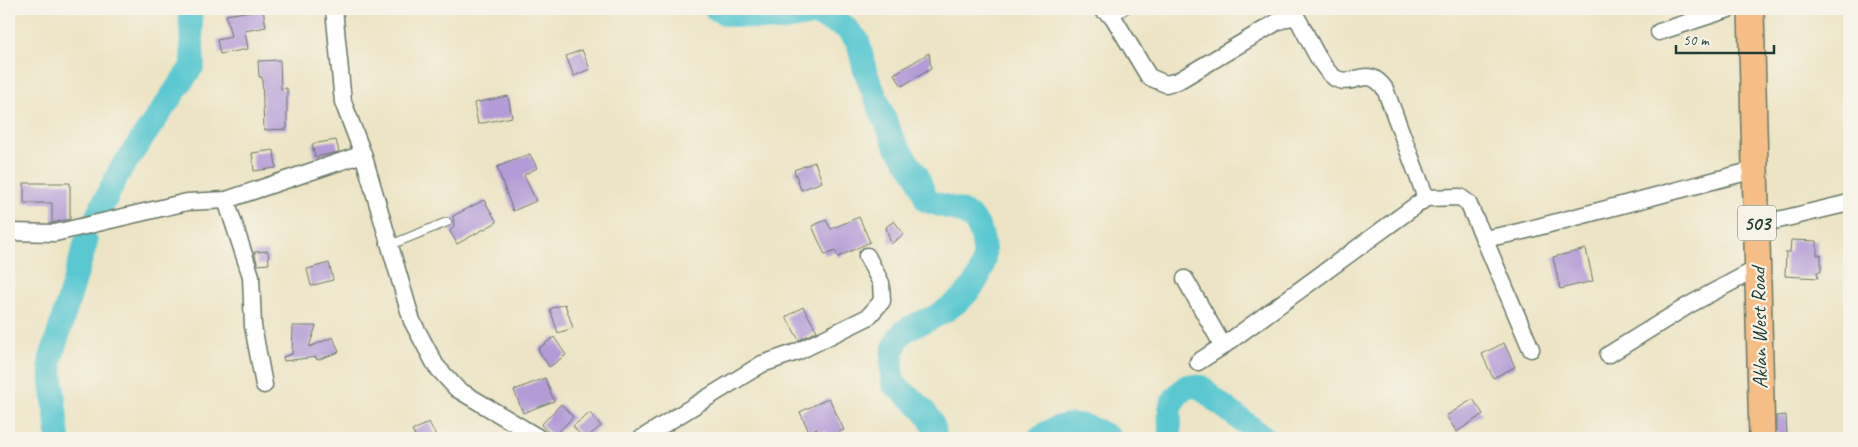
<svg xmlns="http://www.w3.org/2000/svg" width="1858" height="447" font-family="Caveat,sans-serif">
  <rect width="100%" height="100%" fill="#f7f3e8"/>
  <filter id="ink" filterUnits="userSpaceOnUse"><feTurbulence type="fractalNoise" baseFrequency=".02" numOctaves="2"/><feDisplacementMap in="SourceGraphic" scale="10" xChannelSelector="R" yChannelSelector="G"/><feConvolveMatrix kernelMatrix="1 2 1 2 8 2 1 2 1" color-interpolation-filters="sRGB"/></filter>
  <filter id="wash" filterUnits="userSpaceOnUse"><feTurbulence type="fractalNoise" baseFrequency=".0096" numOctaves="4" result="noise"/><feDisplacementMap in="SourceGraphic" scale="20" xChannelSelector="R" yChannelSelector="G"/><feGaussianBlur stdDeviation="1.12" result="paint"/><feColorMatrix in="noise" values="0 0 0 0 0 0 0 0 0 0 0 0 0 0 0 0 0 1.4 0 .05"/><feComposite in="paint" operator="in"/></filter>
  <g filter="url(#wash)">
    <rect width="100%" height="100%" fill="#ece4c4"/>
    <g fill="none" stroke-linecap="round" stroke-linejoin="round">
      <g stroke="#5ac7d1" stroke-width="24">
        <path d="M716,9L727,14L779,20L814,14L844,26L858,41L865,71L882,113L895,144L917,175L927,201C959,212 980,208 984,249C987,280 960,303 936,316C924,323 905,325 898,339C890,353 891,369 893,384C909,397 937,415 935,438"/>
        <polyline points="97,216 119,172 193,65 190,9"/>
        <polyline points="58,438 50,362 86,242"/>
        <path d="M1039,438C1064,420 1084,421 1110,438"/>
        <path d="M1170,438C1171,410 1163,407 1187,386L1201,387L1215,400L1265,438"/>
      </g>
    </g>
    <g id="blocks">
      <g fill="#b39bd7">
        <polygon points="263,9 266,27 245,31 248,49 220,54 217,40 231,37 226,15"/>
        <polygon points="582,50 590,69 574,76 566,56"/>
        <polygon points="929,53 931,69 902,86 894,74"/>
        <polygon points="280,60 281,89 287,88 287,129 264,130 262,77 259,77 258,61"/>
        <polygon points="508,96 512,117 478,124 474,103"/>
        <polygon points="336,140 339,152 315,157 312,144"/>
        <polygon points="274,150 276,168 254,171 252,153"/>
        <polygon points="530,154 537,168 524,175 536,201 513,211 497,167"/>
        <polygon points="815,162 822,182 801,190 794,170"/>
        <polygon points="24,183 70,183 70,219 52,223 52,203 24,203"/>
        <polygon points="484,200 497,222 457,244 450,231 454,226 453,216"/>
        <polygon points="859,217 870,242 838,257 835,251 825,255 812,226 826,220 831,229"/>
        <polygon points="894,221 904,234 891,244 886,227"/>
        <polygon points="1791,240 1817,241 1817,255 1821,255 1821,272 1817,272 1818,278 1785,276 1786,252 1790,252"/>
        <polygon points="1586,249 1593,281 1560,289 1553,257"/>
        <polygon points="268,251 269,264 258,265 254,252"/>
        <polygon points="329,263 333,280 311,286 307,269"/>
        <polygon points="565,304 573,328 558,333 550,309"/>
        <polygon points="803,307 817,331 799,340 786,317"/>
        <polygon points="293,326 316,326 309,347 333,337 339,352 317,360 316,357 284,361 283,357 292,354"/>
        <polygon points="554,337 566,355 549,367 538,349"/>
        <polygon points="1504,343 1515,367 1493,378 1482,354"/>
        <polygon points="545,378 554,401 523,413 514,390"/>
        <polygon points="829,398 844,430 829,436 826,431 819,435 816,428 809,432 800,412"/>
        <polygon points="1473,399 1483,414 1457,432 1446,416"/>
        <polygon points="561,404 573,417 554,437 541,425"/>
        <polygon points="590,413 601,426 586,438 583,438 573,426"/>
        <polygon points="1786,415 1787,438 1776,438 1776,416"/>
        <polygon points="429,422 437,438 416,438 412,431"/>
      </g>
    </g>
  </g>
  <g filter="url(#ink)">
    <use href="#blocks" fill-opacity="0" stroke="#677766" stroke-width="1"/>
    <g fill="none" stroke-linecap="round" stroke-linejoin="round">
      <g stroke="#677766" stroke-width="10">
        <g id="lane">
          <polyline points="1113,17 1126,9"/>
          <polyline points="390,245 447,222"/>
        </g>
      </g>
      <g stroke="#677766" stroke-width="19">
        <g id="street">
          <polyline points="334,9 343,102 363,154 412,321 436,366 457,389 539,438"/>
          <path d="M1102,9L1113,17L1149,77L1166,84L1178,81L1277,22L1290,17L1297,18C1307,34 1320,68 1335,78C1354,89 1367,63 1385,89L1426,198"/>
          <polyline points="1659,32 1729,9"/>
          <polyline points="226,200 251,276 253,326 264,385"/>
          <polyline points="1757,225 1849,203"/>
          <polyline points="9,232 55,233 187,202 226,200 363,154"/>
          <polyline points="1483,236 1531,349"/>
          <polyline points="1185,279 1223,346"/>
          <polyline points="1608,355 1689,305 1758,268"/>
          <polyline points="1198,362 1223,346 1426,198 1460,197 1468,203 1483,236 1489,238 1519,232 1754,170"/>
          <polyline points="642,438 762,364 797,352 868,317 882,301 881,283 867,256"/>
        </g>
      </g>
      <g stroke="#677766" stroke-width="28">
        <polyline id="primary" points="1751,9 1762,438"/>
      </g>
      <use href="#lane" stroke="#fff" stroke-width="8"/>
      <use href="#street" stroke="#fff" stroke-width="16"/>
      <use href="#primary" stroke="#f6be87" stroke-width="25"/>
    </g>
  </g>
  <g text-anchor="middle" stroke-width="4.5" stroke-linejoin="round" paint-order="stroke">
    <rect fill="#f7f3e8" stroke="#60746a" stroke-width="1" x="1738" y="205.5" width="38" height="35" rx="4"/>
    <g font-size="20" font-weight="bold" fill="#1f3d34">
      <text x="1757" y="230">503</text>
    </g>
    <g font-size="21" fill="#1f3d34" stroke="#f7f3e8">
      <text transform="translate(1759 328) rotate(-91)" y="7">Aklan West Road</text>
    </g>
  </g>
  <rect width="1858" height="447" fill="none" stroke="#f7f3e8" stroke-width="30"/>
  <path d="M1676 45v8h98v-8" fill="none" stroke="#1f3d34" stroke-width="2.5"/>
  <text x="1683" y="45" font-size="15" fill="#1f3d34" stroke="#f7f3e8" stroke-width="4" paint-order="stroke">50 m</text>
</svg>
